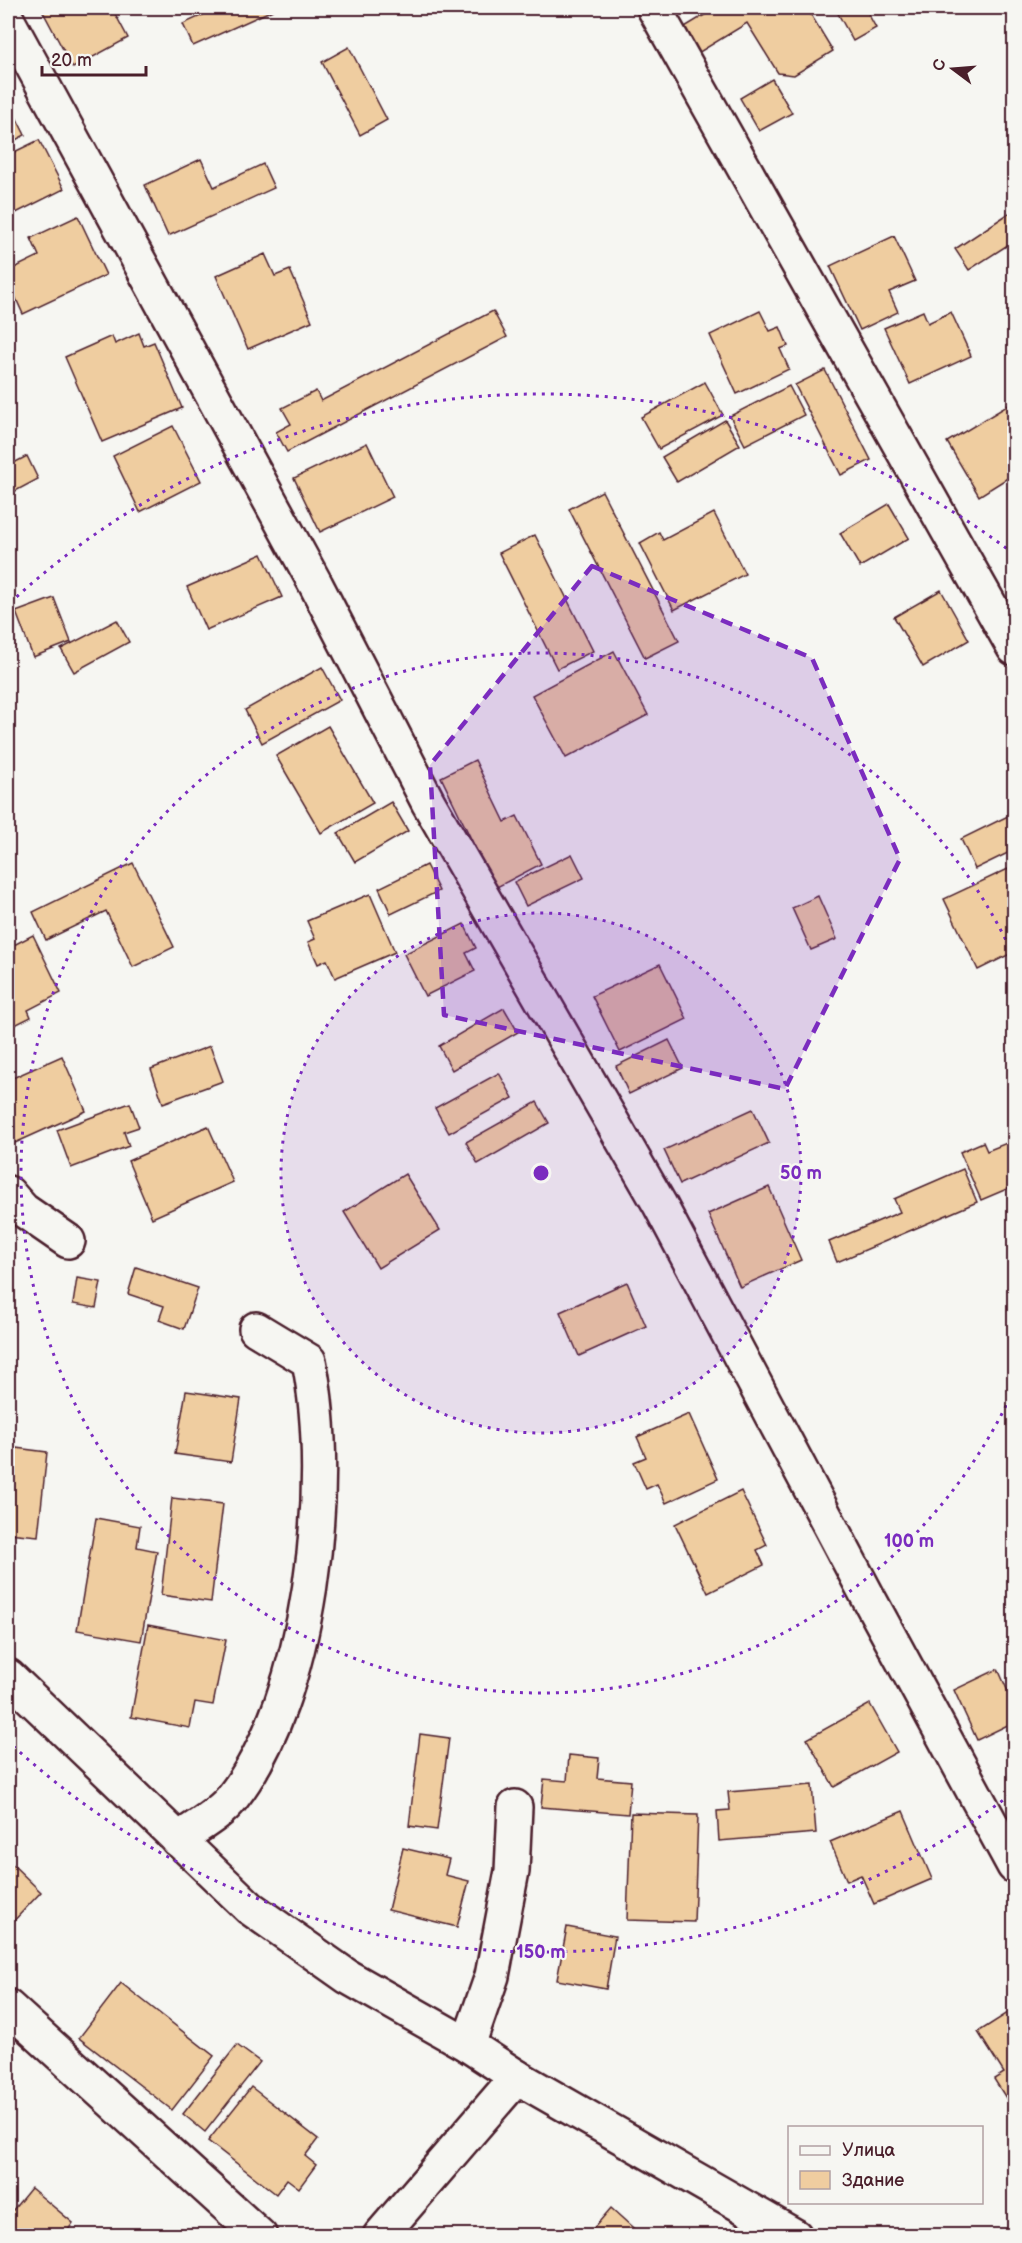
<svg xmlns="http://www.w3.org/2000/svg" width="1022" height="2243" font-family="'Balsamiq Sans',sans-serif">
  <rect width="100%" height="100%" fill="#f6f6f2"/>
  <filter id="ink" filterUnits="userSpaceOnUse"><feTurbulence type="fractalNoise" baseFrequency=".0167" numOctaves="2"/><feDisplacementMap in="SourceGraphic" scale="12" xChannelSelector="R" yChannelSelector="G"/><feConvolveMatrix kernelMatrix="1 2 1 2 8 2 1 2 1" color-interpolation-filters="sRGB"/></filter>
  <g filter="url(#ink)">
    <g fill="#efcda0" stroke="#4a1f2b" stroke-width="1.5">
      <polygon points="41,8 112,8 128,38 73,68"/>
      <polygon points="218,8 277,8 193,46 183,24"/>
      <polygon points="716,8 807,8 833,51 794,75 778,73 747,23 698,53 683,28"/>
      <polygon points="835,8 865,8 876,28 853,41"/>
      <polygon points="349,47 387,120 360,135 322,62"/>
      <polygon points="772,79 792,113 759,131 740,98"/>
      <polygon points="8,101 25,135 8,144"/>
      <polygon points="39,140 64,189 8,217 8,155"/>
      <polygon points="201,159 214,187 263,164 274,188 168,236 145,185"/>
      <polygon points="1014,210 1014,241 969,270 955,249"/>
      <polygon points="78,216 106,275 23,314 8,281 8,271 39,256 31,238"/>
      <polygon points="894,236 915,281 889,292 898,312 860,330 830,266"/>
      <polygon points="265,254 275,276 290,270 312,321 248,349 216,276"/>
      <polygon points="493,311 507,337 287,452 276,432 291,424 282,408 316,391 321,401"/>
      <polygon points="760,311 770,331 780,327 788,346 780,349 789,369 737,394 710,335"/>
      <polygon points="923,311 928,323 951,312 971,356 910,384 884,328"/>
      <polygon points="139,333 144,346 154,342 182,408 102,442 65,357 112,336 115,344"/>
      <polygon points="825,370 871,460 841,475 795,385"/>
      <polygon points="705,382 723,415 659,449 641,417"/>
      <polygon points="789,386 804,415 745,445 730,416"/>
      <polygon points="1012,403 1014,406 1014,474 979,496 947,442"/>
      <polygon points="725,420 740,445 677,482 662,457"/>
      <polygon points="173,426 201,481 140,512 113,456"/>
      <polygon points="367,443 393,497 320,532 294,478"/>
      <polygon points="27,456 38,479 8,495 8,466"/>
      <polygon points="602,491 679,641 645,658 569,509"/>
      <polygon points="889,504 909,538 860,567 840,533"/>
      <polygon points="714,513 745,574 674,610 640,543 659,532 663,540"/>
      <polygon points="535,535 593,651 557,669 499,553"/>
      <polygon points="262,554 282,597 206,630 187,587"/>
      <polygon points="941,590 969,640 923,667 894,617"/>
      <polygon points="54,598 71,642 33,657 16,612"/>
      <polygon points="117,620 129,642 74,672 61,649"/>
      <polygon points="614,651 648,715 566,758 532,695"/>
      <polygon points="322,667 340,700 262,743 245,710"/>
      <polygon points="328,726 373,803 321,833 276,756"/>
      <polygon points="475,760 505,822 517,816 541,864 495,888 441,777"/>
      <polygon points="391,802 408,831 355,862 338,833"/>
      <polygon points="1014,813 1014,850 975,869 961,839"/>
      <polygon points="572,854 584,878 526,906 514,882"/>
      <polygon points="133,863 174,947 133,967 106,911 46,940 33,912"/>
      <polygon points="426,865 439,891 391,914 379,888"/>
      <polygon points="1008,869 1014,881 1014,952 978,970 944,899"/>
      <polygon points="370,894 395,952 335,978 327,960 318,964 308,942 315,939 307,921"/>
      <polygon points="818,896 837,939 811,950 792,908"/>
      <polygon points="464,924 476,948 466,953 475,971 425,996 404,954"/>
      <polygon points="33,935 61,993 28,1010 31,1017 11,1027 8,1021 8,948"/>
      <polygon points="660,964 687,1019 620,1052 592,996"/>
      <polygon points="504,1008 518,1032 452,1070 439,1046"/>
      <polygon points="669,1040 683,1068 629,1094 616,1066"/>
      <polygon points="210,1046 223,1081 163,1103 151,1069"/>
      <polygon points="62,1056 86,1111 15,1143 8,1127 8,1080"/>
      <polygon points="499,1073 513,1098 449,1133 435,1108"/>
      <polygon points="537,1102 549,1123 478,1164 466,1142"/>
      <polygon points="130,1103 139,1127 124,1132 129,1146 71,1168 57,1130"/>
      <polygon points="753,1109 769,1143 680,1184 664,1150"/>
      <polygon points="208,1126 233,1182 152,1218 128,1161"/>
      <polygon points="1014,1140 1014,1186 981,1200 960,1152 983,1142 987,1151"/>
      <polygon points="963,1169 977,1202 837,1262 829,1242 900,1212 894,1199"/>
      <polygon points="405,1174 440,1230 378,1268 344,1212"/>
      <polygon points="769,1187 801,1260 740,1287 708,1214"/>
      <polygon points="136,1267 198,1288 184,1329 159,1320 164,1306 128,1294"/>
      <polygon points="77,1278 101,1282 96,1308 73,1304"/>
      <polygon points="627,1282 646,1326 579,1356 560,1312"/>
      <polygon points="186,1391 241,1399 231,1462 175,1454"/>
      <polygon points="689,1414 718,1479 666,1503 657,1484 646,1489 634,1462 646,1457 637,1437"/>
      <polygon points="8,1447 47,1452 38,1536 8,1533"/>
      <polygon points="741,1491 767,1545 757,1550 764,1565 708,1593 675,1524"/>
      <polygon points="172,1498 223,1504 211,1602 161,1595"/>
      <polygon points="96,1518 140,1526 137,1547 157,1551 141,1641 77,1630"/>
      <polygon points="148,1625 226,1640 213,1705 195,1702 190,1728 131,1717"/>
      <polygon points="998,1669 1014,1705 1014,1722 977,1740 954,1690"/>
      <polygon points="870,1704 897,1752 834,1787 807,1739"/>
      <polygon points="420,1734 449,1738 437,1830 409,1826"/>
      <polygon points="569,1755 599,1758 597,1778 631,1781 628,1814 541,1807 544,1779 567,1781"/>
      <polygon points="812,1785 816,1833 719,1841 717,1811 730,1810 728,1792"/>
      <polygon points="903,1811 932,1879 874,1904 861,1875 847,1881 830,1842"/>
      <polygon points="631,1813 698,1815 694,1922 627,1920"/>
      <polygon points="403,1848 449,1859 445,1875 469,1881 457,1927 388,1910"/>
      <polygon points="8,1860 41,1892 8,1927"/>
      <polygon points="567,1927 615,1936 606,1989 557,1980"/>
      <polygon points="121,1983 214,2056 172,2110 79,2038"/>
      <polygon points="1014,2009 1014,2103 1011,2106 994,2079 1004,2073 978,2032"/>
      <polygon points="237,2045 260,2062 205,2132 183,2114"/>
      <polygon points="251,2087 318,2139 305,2156 316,2165 299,2188 287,2179 276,2194 208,2141"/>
      <polygon points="31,2188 73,2223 64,2236 8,2236 8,2216"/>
      <polygon points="611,2208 642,2236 587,2236"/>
    </g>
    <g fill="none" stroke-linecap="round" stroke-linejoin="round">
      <g stroke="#4a1f2b" stroke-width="38">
        <g id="minor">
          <polyline points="654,8 1014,648"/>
          <polyline points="8,21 316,585 428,802 660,1205 868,1597 1014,1866"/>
          <polyline points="8,1193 23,1210 68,1241"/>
          <polyline points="8,1676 250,1908 348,1977 468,2045 517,2077 795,2236"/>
          <path d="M178,1840C195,1827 219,1815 232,1798C311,1697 334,1485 309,1361L256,1329"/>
          <polyline points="8,2007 260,2236"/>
          <polyline points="468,2045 492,1976 512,1871 515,1807"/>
          <polyline points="380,2236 517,2077"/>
        </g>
      </g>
      <use href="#minor" stroke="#f6f6f2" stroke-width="33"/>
    </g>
  </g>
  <path fill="#7b2cbf" fill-opacity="0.2" stroke="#7b2cbf" stroke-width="4.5" stroke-dasharray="12 8" stroke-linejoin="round" d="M592,566L812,658L900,859L785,1089L444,1015L430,765Z"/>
  <circle cx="541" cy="1173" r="260" fill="#7b2cbf" fill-opacity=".12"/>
  <g fill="none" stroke="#7b2cbf" stroke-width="3" stroke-dasharray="3 6">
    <circle cx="541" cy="1173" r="260"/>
    <path d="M1014 1389A520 520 0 1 1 1014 957"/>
    <path d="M1010 1795A779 779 0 0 1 10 1743M10 603A779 779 0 0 1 1010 551"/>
  </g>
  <circle cx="541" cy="1173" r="9" fill="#7b2cbf" stroke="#f6f6f2" stroke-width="3"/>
  <g font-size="18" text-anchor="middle" font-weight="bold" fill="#7b2cbf" stroke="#f6f6f2" stroke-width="4.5" stroke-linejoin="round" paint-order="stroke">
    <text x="801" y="1179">50 m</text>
    <text x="909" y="1547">100 m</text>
    <text x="541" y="1958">150 m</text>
  </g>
  <rect width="1022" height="2243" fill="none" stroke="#f6f6f2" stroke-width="30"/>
  <rect x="15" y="15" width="992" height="2213" fill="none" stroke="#4a1f2b" stroke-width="2" filter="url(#ink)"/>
  <rect x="788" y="2126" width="195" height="78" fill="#f6f6f2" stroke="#b1a0a2" stroke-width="1.5"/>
  <rect x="800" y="2146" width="30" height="9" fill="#f6f6f2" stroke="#b1a0a2" stroke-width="1.5"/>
  <text x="842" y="2156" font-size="18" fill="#4a1f2b">Улица</text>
  <rect x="800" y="2171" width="30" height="18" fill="#efcda0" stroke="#b1a0a2" stroke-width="1.5"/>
  <text x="842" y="2186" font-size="18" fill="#4a1f2b">Здание</text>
  <g transform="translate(953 69) rotate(286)" stroke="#f6f6f2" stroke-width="4.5" paint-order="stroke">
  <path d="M0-4.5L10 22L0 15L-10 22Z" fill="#4a1f2b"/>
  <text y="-9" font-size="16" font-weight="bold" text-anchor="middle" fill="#4a1f2b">С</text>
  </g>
  <path d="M42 66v9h104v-9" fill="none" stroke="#4a1f2b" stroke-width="3"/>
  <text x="51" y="66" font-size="18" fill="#4a1f2b" stroke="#f6f6f2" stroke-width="4.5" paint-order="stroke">20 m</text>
</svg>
